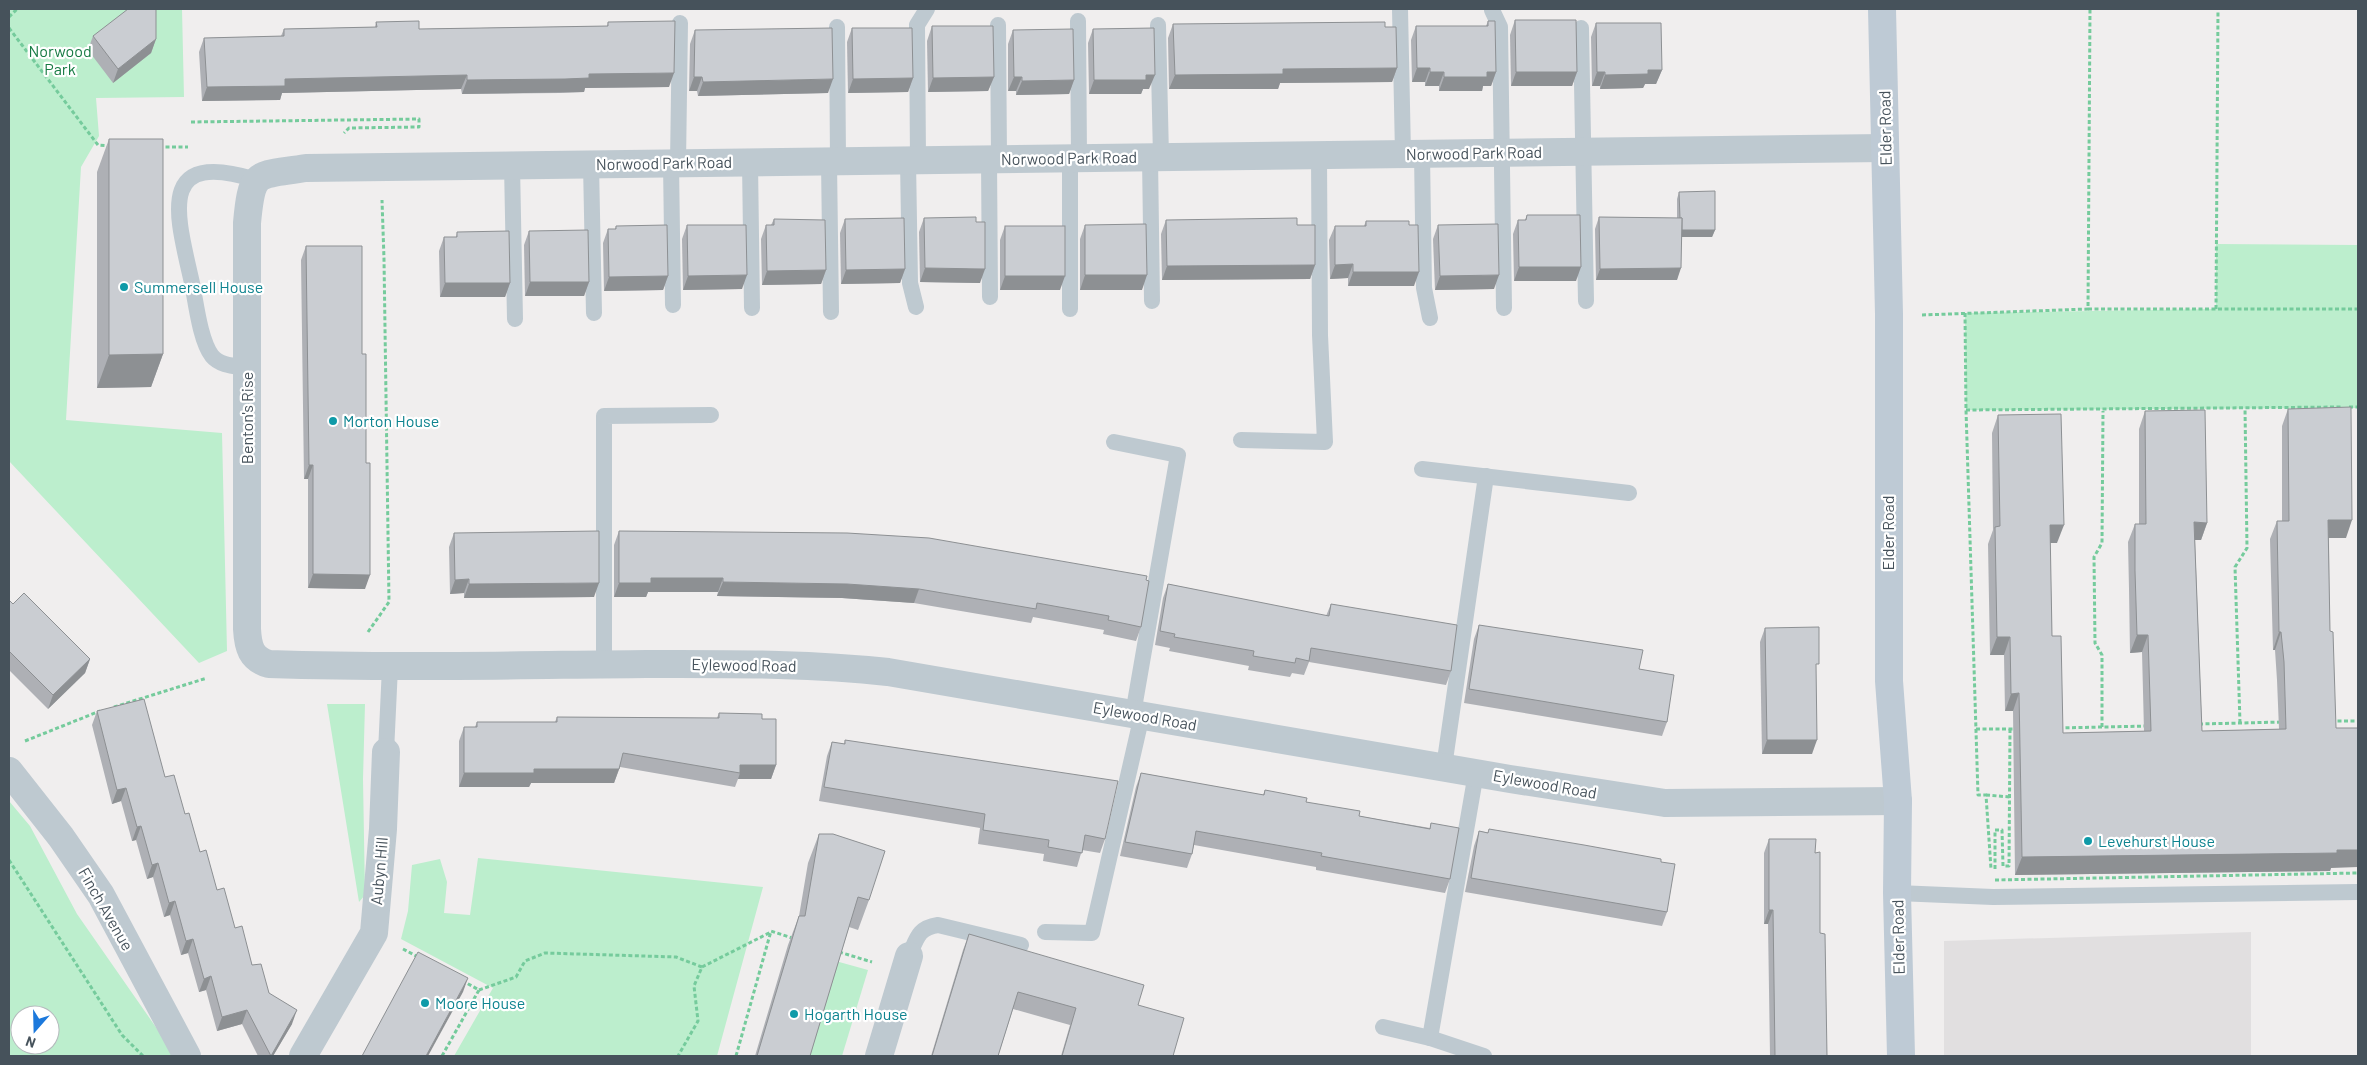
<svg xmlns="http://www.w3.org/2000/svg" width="2367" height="1065" font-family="Barlow,sans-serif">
  <rect width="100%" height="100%" fill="#f0eeee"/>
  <polygon fill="#e1dfe0" points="2251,932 2251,1056 1944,1056 1944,941"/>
  <g fill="#bceecd" fill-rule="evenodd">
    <polygon points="9,9 182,9 184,97 96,98 99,136 81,167 66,420 222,433 227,651 199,663 9,461"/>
    <polygon points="2216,244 2358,245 2358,408 1966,410 1965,313 2216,309"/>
    <polygon points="327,704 365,704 363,779 365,895 359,902"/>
    <path d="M9,801L30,826L77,914L176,1056H9ZM20,1015H50V1045H20Z"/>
    <polygon points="478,858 763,887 717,1056 454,1056 493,988 401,939 408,911 412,865 440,859 447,882 444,913 470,915"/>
    <polygon points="832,960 868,970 842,1056 808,1056"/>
  </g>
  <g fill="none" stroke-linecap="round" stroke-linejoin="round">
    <g stroke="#75cb9c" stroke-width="3" stroke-dasharray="4 2.5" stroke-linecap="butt">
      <polyline points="9,17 17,9"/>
      <polyline points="9,28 98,145 110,146"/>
      <polyline points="191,122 419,119 419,127 349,128 344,133"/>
      <polyline points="159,147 188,147"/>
      <polyline points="2088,309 2358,309"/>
      <polyline points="2216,309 2218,9"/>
      <polyline points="1965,313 1966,410 1978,795 1986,795 1991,869"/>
      <polyline points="1922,315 2088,309 2090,9"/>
      <polyline points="2349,407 2358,407"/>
      <polyline points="1966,410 2343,407"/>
      <polyline points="368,632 389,602 384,259 382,200"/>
      <polyline points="114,707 207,678"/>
      <polyline points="2331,721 2358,721"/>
      <polyline points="2240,723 2235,567 2247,548 2245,408"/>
      <polyline points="2199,724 2283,722"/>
      <polyline points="2102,727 2102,655 2095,643 2094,557 2102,543 2103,411"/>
      <polyline points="2059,728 2148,726"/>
      <polyline points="1976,729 2015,729"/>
      <polyline points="25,741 100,711"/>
      <polyline points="1986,795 2010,797"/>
      <polyline points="9,860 122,1035 143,1056"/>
      <polyline points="1995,869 1995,830 2002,830 2003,866 2009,866 2010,729"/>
      <polyline points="403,949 420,958"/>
      <polyline points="839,952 872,962"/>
      <polyline points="702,967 771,932"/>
      <polyline points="479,990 516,977 525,961 545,953 676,957 702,967 694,986 698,1021 678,1056"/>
      <polyline points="442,1056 479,990 463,981"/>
      <polyline points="736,1056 771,931 795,939"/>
    </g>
    <g stroke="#bec9d0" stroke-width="16">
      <polyline points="1400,9 1403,154"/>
      <polyline points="1492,10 1500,27 1504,308"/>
      <polyline points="1078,21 1079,158"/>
      <polyline points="998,25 999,159"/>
      <polyline points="1158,25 1161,157"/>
      <polyline points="837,27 838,161"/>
      <polyline points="1581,28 1586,301"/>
      <polyline points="1422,154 1424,288 1430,318"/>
      <polyline points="1150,157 1152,301"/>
      <polyline points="1070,158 1070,309"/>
      <polyline points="989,159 990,297"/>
      <polyline points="908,160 910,283 916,307"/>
      <polyline points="918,160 917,25 927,9"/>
      <polyline points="750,162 752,308"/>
      <polyline points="829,162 831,312"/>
      <polyline points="671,163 673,305"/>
      <polyline points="678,163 680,23"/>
      <polyline points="591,164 594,313"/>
      <polyline points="512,165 515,319"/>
      <path d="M247,368C236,366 220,366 212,356C200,340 196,303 192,283C177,216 155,148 256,180"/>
      <polyline points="1241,440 1325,442 1320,335 1319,155"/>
      <polyline points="1114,442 1178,455 1133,714"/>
      <polyline points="1422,469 1629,493"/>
      <polyline points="604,665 604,416 711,415"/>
      <polyline points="386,752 390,667"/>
      <polyline points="1444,767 1486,476"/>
      <polyline points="1897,893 1993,897 2358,892"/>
      <polyline points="1045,932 1092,933 1142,715"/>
      <path d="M909,956C917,938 918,928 938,925L1021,945"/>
      <polyline points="1383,1027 1430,1038 1484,1056"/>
      <polyline points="1430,1038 1476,773"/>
    </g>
    <g stroke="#bec9d0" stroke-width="28">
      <path d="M1885,148L306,168C256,176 252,168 247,223V629C248,647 251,659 269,664C395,668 521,665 646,664C727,664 808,663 888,672L1510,779L1665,803L1898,801"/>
      <polyline points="9,771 61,837 101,895 187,1056"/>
      <polyline points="303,1056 374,933 383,829 386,752"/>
      <polyline points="879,1056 909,956"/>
    </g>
    <polyline stroke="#becad5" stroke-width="28" points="1882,9 1889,314 1889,681 1898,801 1897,893 1901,1056"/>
    <polyline stroke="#75cb9c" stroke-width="3" stroke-dasharray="4 2.5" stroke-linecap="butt" points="1995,880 2358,873"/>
  </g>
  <g fill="#aeb0b5">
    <polygon points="1515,20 1577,72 1572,86 1511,86 1510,35"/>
    <polygon points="1488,21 1496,72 1491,86 1483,86 1482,91 1439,91 1439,86 1425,86 1425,82 1412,82 1411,40 1416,26 1486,26"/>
    <polygon points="376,22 419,29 607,26 608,22 669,87 585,88 584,92 560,93 462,94 461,89 282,93 280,100 202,101 199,52 204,38 281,36 284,29 375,27"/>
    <polygon points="1596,23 1662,70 1656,84 1645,84 1643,88 1600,89 1600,86 1592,86 1591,37"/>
    <polygon points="1173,24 1385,27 1397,68 1392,82 1280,83 1278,89 1169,89 1168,38"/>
    <polygon points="932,26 994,77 988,91 928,92 927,41"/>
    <polygon points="852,28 913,78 908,92 848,93 847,42"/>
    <polygon points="1093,29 1149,89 1143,89 1141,94 1089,94 1088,43"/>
    <polygon points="695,30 828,93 698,96 697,91 689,91 690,44"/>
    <polygon points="1013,30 1074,80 1069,94 1016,95 1016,91 1008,91 1008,44"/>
    <polygon points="93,36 156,39 151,53 113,83 88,50"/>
    <polygon points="109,139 163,354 151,387 97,388 97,172"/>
    <polygon points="1679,192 1715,230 1712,237 1682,237 1677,280 1596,280 1595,229 1599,217 1677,218 1677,199"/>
    <polygon points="1527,215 1576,281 1514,281 1513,234 1518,220 1525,220"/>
    <polygon points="924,218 980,283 920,282 919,232"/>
    <polygon points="774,219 826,270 821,284 762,285 761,239 766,225 771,225"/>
    <polygon points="845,219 905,269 900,283 841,284 840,233"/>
    <polygon points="1166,220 1297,225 1315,265 1310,279 1162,280 1161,234"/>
    <polygon points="1366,221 1414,286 1348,286 1348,278 1330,279 1329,240 1335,226 1364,226"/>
    <polygon points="687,225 742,289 683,290 682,239"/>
    <polygon points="1085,225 1142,290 1080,290 1080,239"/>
    <polygon points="1438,225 1494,289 1435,290 1433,239"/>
    <polygon points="616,226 668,276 663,290 604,291 603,243 608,229 615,229"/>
    <polygon points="1005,226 1060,290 1000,290 1000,240"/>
    <polygon points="529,231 589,282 584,296 525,296 524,245"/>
    <polygon points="457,232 510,283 505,297 440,297 439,251 444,237 456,237"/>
    <polygon points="306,246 362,354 366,463 365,589 308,588 308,479 304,479 301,260"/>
    <polygon points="2288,409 2346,538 2329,538 2331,868 2330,871 2015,875 2013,711 2005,711 2004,655 1990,655 1988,544 1993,530 1992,433 1998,415 2057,543 2050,543 2052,636 2063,733 2144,731 2142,652 2130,653 2129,589 2128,542 2135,524 2139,524 2139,429 2145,411 2207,523 2201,540 2195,540 2202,731 2279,729 2277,680 2275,650 2273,650 2270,539 2277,521 2282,521 2282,426"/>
    <polygon points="619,531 929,538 1141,627 1136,641 1103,634 1104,630 1033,617 1031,623 914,603 842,598 717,596 718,592 648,592 646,597 614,597 614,545"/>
    <polygon points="454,533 594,597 464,598 464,593 450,594 449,547"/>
    <polygon points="1168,584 1326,616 1331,604 1451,671 1446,685 1309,662 1304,675 1292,673 1290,677 1248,670 1249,666 1169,651 1170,648 1155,645 1163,598"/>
    <polygon points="9,600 13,604 90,659 85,673 48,709 9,670"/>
    <polygon points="1479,625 1639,669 1667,722 1662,736 1464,703 1474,639"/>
    <polygon points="1765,628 1816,672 1812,754 1762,754 1760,642"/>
    <polygon points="97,711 165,777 185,814 200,852 217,890 252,965 269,993 292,1024 273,1056 258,1056 242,1024 217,1031 206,990 199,992 188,953 181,955 170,915 164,917 153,877 147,879 136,840 132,841 121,801 112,804 92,725"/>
    <polygon points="719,713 762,719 776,765 771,779 738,779 735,787 620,767 614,783 531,783 529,787 459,787 459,741 464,727 475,727 477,722 555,722 557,717 717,718"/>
    <polygon points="845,740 1105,839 1100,853 1082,850 1077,867 1043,861 1044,854 978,844 980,828 819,801 827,756 832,742 844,744"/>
    <polygon points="1141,773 1263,795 1265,790 1306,802 1359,816 1430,828 1431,823 1450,879 1445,893 1316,870 1316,867 1194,845 1192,854 1187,868 1120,856 1136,787"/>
    <polygon points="1479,831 1661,862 1667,912 1662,926 1465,892 1474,846"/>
    <polygon points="819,834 869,900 858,930 849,927 810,1056 755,1056 788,945 799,916 808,863"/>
    <polygon points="1769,839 1815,853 1827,1056 1770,1056 1768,924 1764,924 1764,853"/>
    <polygon points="969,934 1138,1005 1173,1056 1061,1056 1070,1025 1013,1009 998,1056 931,1056 963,950"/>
  </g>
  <g fill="#8d9093">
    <polygon points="156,39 151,53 113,83 118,69"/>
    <polygon points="1397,68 1392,82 1280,83 1278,89 1169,89 1175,75 1283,69"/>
    <polygon points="1417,68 1430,68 1425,82 1412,82"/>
    <polygon points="1648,70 1662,70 1656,84 1645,84 1643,88 1600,89 1605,75"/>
    <polygon points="1430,72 1444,72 1439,86 1425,86"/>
    <polygon points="1487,72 1496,72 1491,86 1483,86 1482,91 1439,91 1444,77"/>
    <polygon points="1516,72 1577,72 1572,86 1511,86"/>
    <polygon points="1597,72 1605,72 1600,86 1592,86"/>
    <polygon points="674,73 669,87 585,88 584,92 462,94 467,80 589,74"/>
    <polygon points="467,75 461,89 282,93 280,100 202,101 207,87 285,79"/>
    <polygon points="1146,75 1155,75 1149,89 1143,89 1141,94 1089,94 1094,80"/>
    <polygon points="694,77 702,77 697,91 689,91"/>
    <polygon points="994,77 988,91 928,92 933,78"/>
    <polygon points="1014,77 1022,77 1016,91 1008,91"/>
    <polygon points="913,78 908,92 848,93 853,79"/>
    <polygon points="833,79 828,93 698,96 703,82"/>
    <polygon points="1074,80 1069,94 1016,95 1022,81"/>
    <polygon points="1680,230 1715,230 1712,237 1678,237"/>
    <polygon points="1353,264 1348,278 1330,279 1335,265"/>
    <polygon points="1315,265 1310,279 1162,280 1167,266"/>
    <polygon points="1519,267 1581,267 1576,281 1514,281"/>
    <polygon points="925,268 985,269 980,283 920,282"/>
    <polygon points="1681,268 1677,280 1596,280 1600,269"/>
    <polygon points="905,269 900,283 841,284 846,270"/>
    <polygon points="826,270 821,284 762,285 767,271"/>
    <polygon points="1353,272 1419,272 1414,286 1348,286"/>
    <polygon points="747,275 742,289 683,290 688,276"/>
    <polygon points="1085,275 1147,275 1142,290 1080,290"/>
    <polygon points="1499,275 1494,289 1435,290 1440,276"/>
    <polygon points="668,276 663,290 604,291 609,277"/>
    <polygon points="1005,276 1065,276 1060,290 1000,290"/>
    <polygon points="530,282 589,282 584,296 525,296"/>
    <polygon points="445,283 510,283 505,297 440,297"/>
    <polygon points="163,354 151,387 97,388 109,355"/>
    <polygon points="309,465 313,465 308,479 304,479"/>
    <polygon points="2328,520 2352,520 2346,538 2322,538"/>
    <polygon points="2194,522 2207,523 2201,540 2188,540"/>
    <polygon points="2050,525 2064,525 2057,543 2043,543"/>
    <polygon points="313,574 370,575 365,589 308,588"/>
    <polygon points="651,578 723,578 718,592 648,592 646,597 614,597 619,583"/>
    <polygon points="469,579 464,593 450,594 455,580"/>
    <polygon points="723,582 847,584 919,589 914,603 842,598 717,596"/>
    <polygon points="599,583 594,597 464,598 469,584"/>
    <polygon points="2279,632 2281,632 2275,650 2273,650"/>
    <polygon points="2137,635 2148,635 2142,652 2130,653"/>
    <polygon points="1997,637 2010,637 2004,655 1990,655"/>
    <polygon points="90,659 85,673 48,709 53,695"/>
    <polygon points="2019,693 2013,711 2005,711 2011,694"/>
    <polygon points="1767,740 1817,740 1812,754 1762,754"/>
    <polygon points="740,765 776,765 771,779 738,779 740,773"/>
    <polygon points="534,769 619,769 614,783 531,783 529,787 459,787 464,773"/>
    <polygon points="126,788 121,801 112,804 117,790"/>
    <polygon points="141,826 136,840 132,841 137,827"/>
    <polygon points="2337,850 2358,850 2358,867 2331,868 2330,871 2015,875 2022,857"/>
    <polygon points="158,863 153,877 147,879 152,865"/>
    <polygon points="175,901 170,915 164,917 169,903"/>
    <polygon points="1769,910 1773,910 1768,924 1764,924"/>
    <polygon points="193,939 188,953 181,955 186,941"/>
    <polygon points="211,976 206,990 199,992 204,979"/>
    <polygon points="468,978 463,992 428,1056 426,1056"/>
    <polygon points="247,1010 242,1024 217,1031 222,1017"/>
    <polygon points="297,1010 292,1024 273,1056 271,1056"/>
  </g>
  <g fill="#cacdd2" stroke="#8d9093">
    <polygon points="128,9 156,9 156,39 118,69 93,36"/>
    <polygon points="1515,20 1576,20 1577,72 1516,72"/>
    <polygon points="419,21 419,29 608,26 608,22 675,21 674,73 589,74 589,78 565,79 467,80 467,75 285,79 285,86 207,87 204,38 284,36 284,29 377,27 376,22"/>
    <polygon points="1488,21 1495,21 1496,72 1487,72 1487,77 1444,77 1444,72 1430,72 1430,68 1417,68 1416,26 1488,26"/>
    <polygon points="1385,22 1385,27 1396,27 1397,68 1283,69 1283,74 1175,75 1173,24"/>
    <polygon points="1596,23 1661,23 1662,70 1648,70 1648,74 1605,75 1605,72 1597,72"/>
    <polygon points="932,26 993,26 994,77 933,78"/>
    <polygon points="832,28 833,79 703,82 702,77 694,77 695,30"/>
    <polygon points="852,28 912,28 913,78 853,79"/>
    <polygon points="1154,28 1155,75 1146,75 1146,80 1094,80 1093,29"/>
    <polygon points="1073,29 1074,80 1022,81 1022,77 1014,77 1013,30"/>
    <polygon points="109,139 163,139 163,354 109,355"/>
    <polygon points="1715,191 1715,230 1682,230 1682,218 1680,218 1679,192"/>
    <polygon points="1527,215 1580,215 1581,267 1519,267 1518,220 1526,220"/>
    <polygon points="976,217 976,222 985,222 985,269 925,268 924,218"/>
    <polygon points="1599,217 1682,218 1681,268 1600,269"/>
    <polygon points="904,218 905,269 846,270 845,219"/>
    <polygon points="1297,218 1297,225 1315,225 1315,265 1167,266 1166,220"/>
    <polygon points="774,219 825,220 826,270 767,271 766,225 774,225"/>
    <polygon points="1366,221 1409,221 1409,225 1418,225 1419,272 1353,272 1353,264 1335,265 1335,226 1366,226"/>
    <polygon points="1146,224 1147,275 1085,275 1085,225"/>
    <polygon points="1498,224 1499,275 1440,276 1438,225"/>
    <polygon points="667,225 668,276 609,277 608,229 616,229 616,226"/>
    <polygon points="687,225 746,225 747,275 688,276"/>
    <rect x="1005" y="226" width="60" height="50"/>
    <polygon points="588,230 589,282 530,282 529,231"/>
    <polygon points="509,231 510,283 445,283 444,237 457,237 457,232"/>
    <polygon points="306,246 362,246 362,354 366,354 366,463 370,463 370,575 313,574 313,465 309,465"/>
    <polygon points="2351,407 2352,520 2328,520 2330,631 2333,632 2336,728 2358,728 2358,850 2337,850 2337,853 2022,857 2019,693 2011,694 2010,637 1997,637 1995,527 2000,526 1998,415 2061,414 2064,525 2050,525 2052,636 2061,636 2063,733 2151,731 2148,635 2137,635 2135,571 2135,524 2146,524 2145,411 2205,410 2207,523 2194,522 2202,731 2286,729 2284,662 2281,632 2279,632 2277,521 2289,521 2288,409"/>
    <polygon points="599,531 599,583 469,584 469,579 455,580 454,533"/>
    <polygon points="619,531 847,533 929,538 1147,576 1146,580 1149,581 1141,627 1108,620 1109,616 1037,603 1036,609 919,589 847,584 723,582 723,578 651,578 651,583 619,583"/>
    <polygon points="1168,584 1329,616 1331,604 1457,625 1451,671 1311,648 1309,661 1296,658 1295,663 1253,656 1254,651 1174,637 1175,634 1160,631"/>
    <polygon points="24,593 90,659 53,695 9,651 9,600 13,604"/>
    <polygon points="1479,625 1643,650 1639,669 1674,675 1667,722 1469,689"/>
    <polygon points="1819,627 1819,664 1816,664 1817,740 1767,740 1765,628"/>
    <polygon points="144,699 165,777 174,775 185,814 189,813 200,852 206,850 217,890 224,888 235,928 242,926 252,965 261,964 269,993 297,1010 271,1056 247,1010 222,1017 211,976 204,979 193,939 186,941 175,901 169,903 158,863 152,865 141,826 137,827 126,788 117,790 97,711"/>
    <polygon points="719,713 762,714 762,719 776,719 776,765 740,765 740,773 623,753 619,769 534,769 534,773 464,773 464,727 477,727 477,722 557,722 557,717 719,718"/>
    <polygon points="845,740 1118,781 1105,839 1085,835 1082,853 1048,847 1049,840 983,830 985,814 824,787 832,742 845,744"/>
    <polygon points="1141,773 1264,795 1265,790 1307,798 1306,802 1360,811 1359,816 1430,829 1431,823 1459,828 1450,879 1321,856 1322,853 1196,831 1192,854 1125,842"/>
    <polygon points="1489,829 1584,845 1661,859 1661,862 1675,864 1667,912 1471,878 1479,831 1488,833"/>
    <polygon points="819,834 833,834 885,851 869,900 858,897 810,1056 757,1056 799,916 805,916"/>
    <polygon points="1769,839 1816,839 1815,853 1820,852 1820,933 1825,934 1827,1056 1775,1056 1773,910 1769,910"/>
    <polygon points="969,934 1144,985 1138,1005 1184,1018 1173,1056 1062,1056 1076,1008 1018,992 998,1056 932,1056"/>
    <polygon points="418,952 468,978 426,1056 362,1056"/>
  </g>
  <g fill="#0f9aa8" stroke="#fff" stroke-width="2">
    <circle cx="124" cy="287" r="5"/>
    <circle cx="333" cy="421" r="5"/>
    <circle cx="2088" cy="841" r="5"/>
    <circle cx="425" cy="1003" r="5"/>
    <circle cx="794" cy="1014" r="5"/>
  </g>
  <g text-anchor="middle" stroke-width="4.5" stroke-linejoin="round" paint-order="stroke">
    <g font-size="16" fill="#187b44" stroke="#fff">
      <text x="60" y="57">Norwood<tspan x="60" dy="18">Park</tspan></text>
    </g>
    <g font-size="16" fill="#46525b" stroke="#fff">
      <text transform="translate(1885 128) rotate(-91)" y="6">Elder Road</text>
      <text transform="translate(1474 153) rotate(-1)" y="6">Norwood Park Road</text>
      <text transform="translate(1069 158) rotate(-1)" y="6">Norwood Park Road</text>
      <text transform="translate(664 163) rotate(-1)" y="6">Norwood Park Road</text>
      <text transform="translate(247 418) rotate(-90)" y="6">Benton's Rise</text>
      <text transform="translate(1888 533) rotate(-90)" y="6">Elder Road</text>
      <text transform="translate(744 665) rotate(1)" y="6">Eylewood Road</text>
      <text transform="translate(1145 716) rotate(10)" y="6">Eylewood Road</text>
      <text transform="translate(1545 784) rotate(10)" y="6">Eylewood Road</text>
      <text transform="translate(379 871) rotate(-85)" y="6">Aubyn Hill</text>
      <text transform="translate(106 909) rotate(60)" y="6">Finch Avenue</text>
      <text transform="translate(1898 937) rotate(-91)" y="6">Elder Road</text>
    </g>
    <g font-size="16" fill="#0d838f" stroke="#fff" text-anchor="start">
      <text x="134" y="293">Summersell House</text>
      <text x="343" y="427">Morton House</text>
      <text x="2098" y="847">Levehurst House</text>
      <text x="435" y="1009">Moore House</text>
      <text x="804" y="1020">Hogarth House</text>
    </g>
  </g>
  <rect width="2367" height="1065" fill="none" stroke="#46525b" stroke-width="20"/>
  <g transform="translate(35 1030) rotate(200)"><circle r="24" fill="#ffffff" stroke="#b5babd"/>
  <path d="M0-4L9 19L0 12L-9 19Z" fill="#1c79dc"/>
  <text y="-8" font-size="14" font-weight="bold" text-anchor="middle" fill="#46525b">N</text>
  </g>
</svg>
